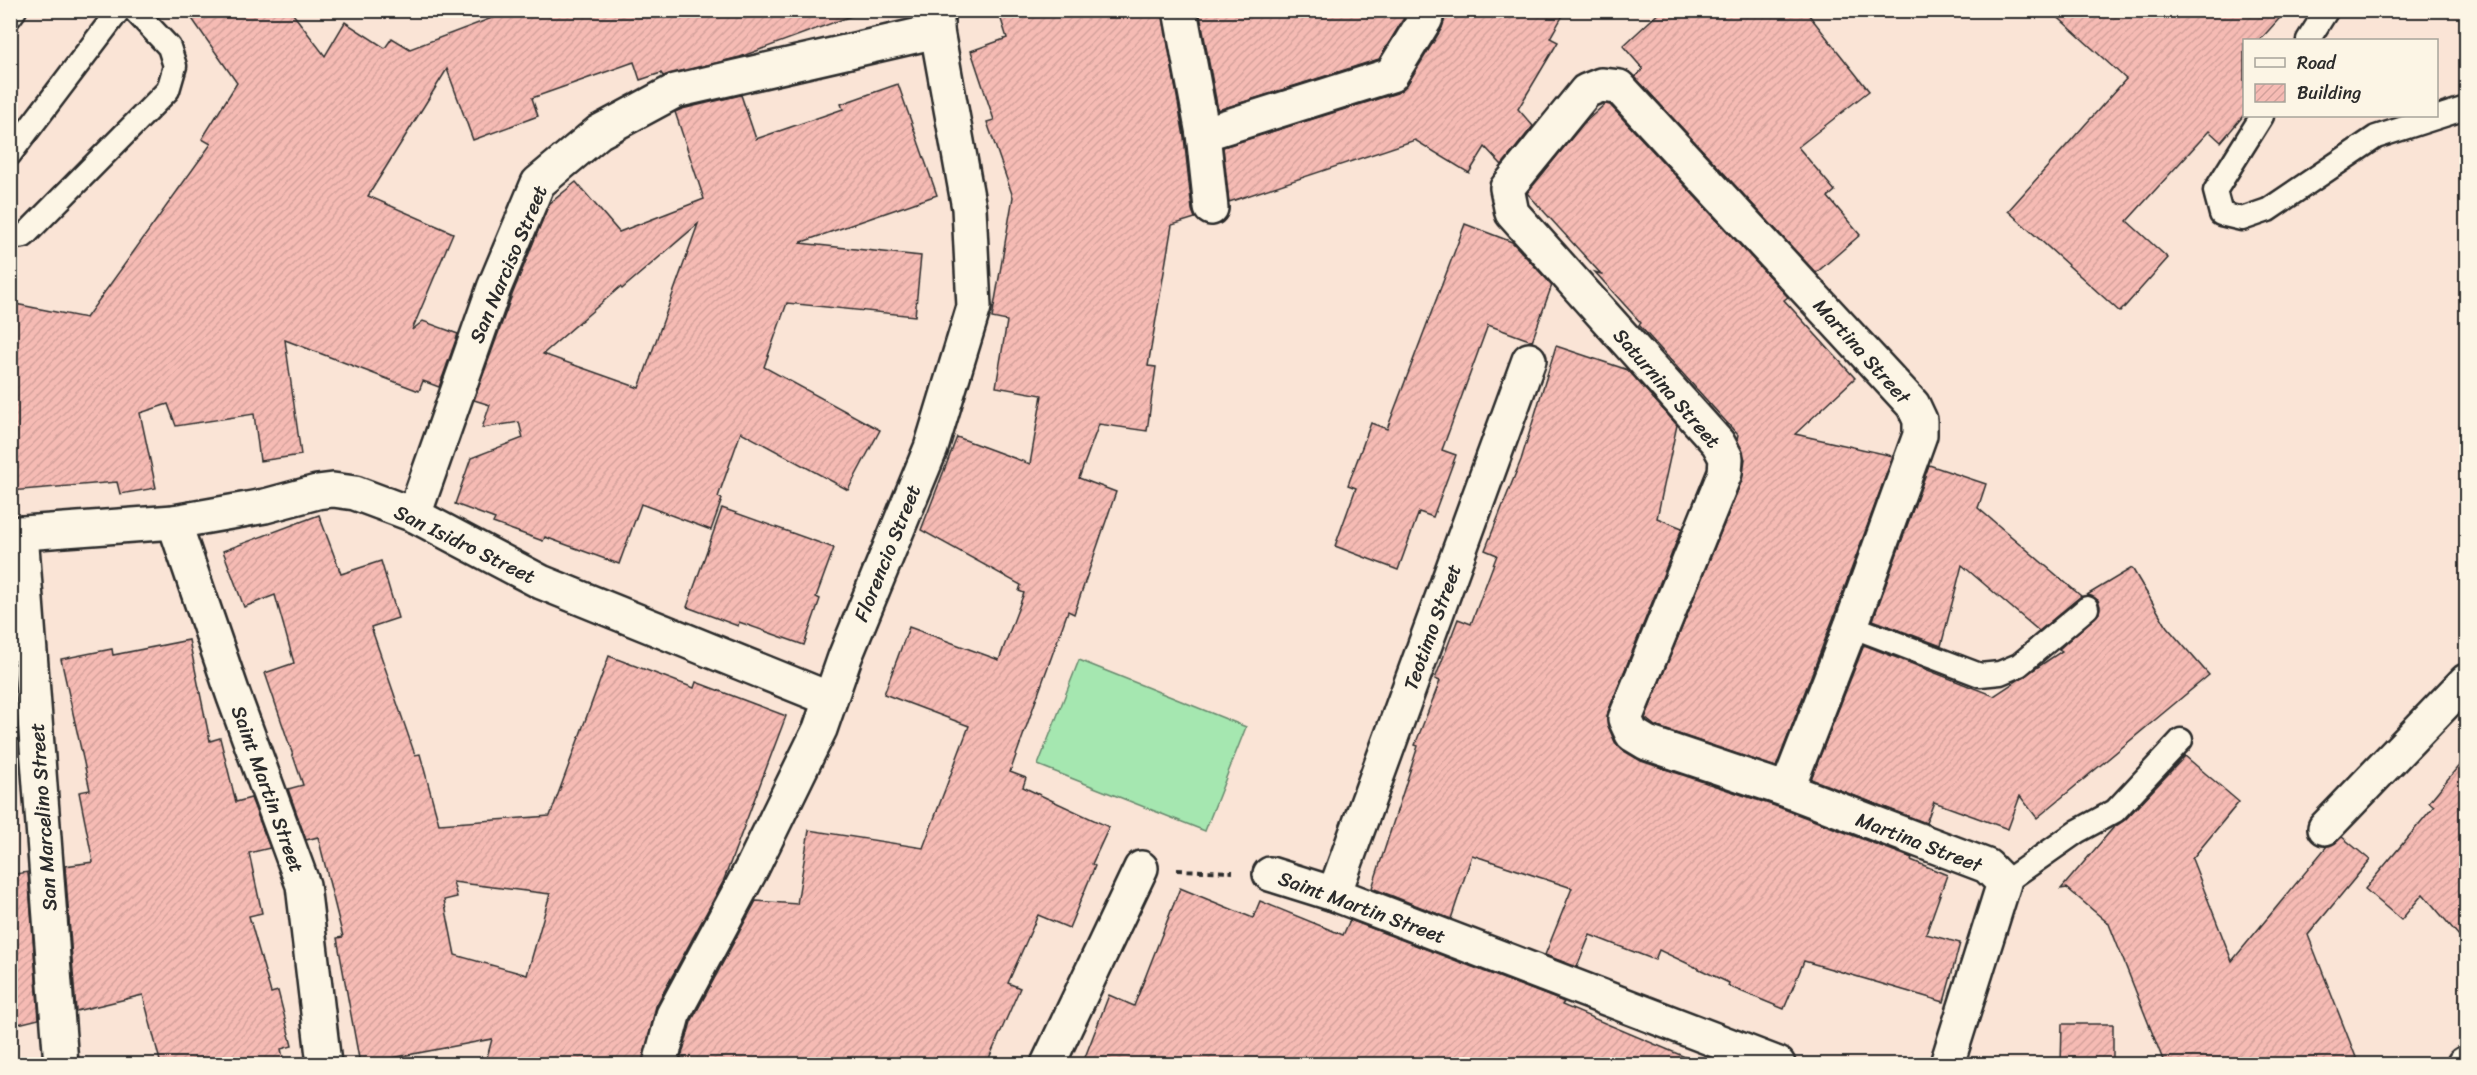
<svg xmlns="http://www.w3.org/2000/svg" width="2477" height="1075" font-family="Sriracha,sans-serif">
  <defs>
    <pattern id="building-hatch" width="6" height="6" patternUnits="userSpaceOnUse" patternTransform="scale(1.5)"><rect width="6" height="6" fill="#f6bbb4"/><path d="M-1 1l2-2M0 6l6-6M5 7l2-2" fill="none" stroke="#d3a19b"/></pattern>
  </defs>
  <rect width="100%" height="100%" fill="#fae4d6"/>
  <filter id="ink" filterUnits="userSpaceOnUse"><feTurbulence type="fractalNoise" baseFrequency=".0167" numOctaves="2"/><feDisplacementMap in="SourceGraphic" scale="12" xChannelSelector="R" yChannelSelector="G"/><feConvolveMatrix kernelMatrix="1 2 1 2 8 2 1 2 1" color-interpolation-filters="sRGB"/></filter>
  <g filter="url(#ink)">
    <polygon fill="#a5e7b0" stroke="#68896e" stroke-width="1.5" points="1079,660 1246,727 1205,831 1038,765"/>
    <g fill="url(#building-hatch)" stroke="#2b2b2b" stroke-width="1.5" fill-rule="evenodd">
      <polygon points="186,10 290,10 325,56 345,22 385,48 392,38 410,49 513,10 854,10 854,15 740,57 663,76 661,73 640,80 634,62 532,98 538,116 473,140 447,69 368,196 453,233 412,330 423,321 458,334 439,387 423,381 419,391 285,340 301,455 260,461 254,414 176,426 168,404 140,413 156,488 120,494 117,482 10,491 10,303 86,318 211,144 202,139 237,83"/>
      <polygon points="998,10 1162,10 1184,137 1192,210 1195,218 1172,225 1148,366 1156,367 1147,431 1099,424 1079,478 1116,492 1074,614 1068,611 1010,772 1026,778 1023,787 1109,827 1092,864 1095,866 1069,928 1038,915 1008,983 1020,988 986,1065 679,1065 691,1022 756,901 797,904 809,830 923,848 969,726 884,694 909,627 999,660 1024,593 1019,591 1021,585 921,530 957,437 1030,464 1042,395 996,387 1007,321 992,318 1013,197 987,122 994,120 971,51 1007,38"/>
      <polygon points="1199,10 1402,10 1404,18 1379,59 1218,110"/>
      <polygon points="1442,10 1566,10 1550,38 1558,42 1518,109 1533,126 1502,165 1485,147 1469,173 1415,140 1229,202 1223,147 1397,93 1407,85 1442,28 1445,18"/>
      <polygon points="1662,10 1805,10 1869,91 1798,147 1835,191 1828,197 1860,235 1816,273 1635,77 1643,69 1623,46"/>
      <polygon points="2050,10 2287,10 2260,40 2244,40 2244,115 2221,142 2209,131 2127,221 2168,258 2120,312 2008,211 2126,79"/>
      <path d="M898,84L937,195L799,243L921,256L915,316L787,303L764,367L880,430L848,490L741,432L718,497L722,499L711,530L641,504L619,564L545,537L543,541L493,523L495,519L455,504L471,458L523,438L519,422L482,428L490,405L474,400L512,295L549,204L576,182L619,232L704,199L675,112L682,109L741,95L756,139L843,109L841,104ZM698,224L639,388L543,354L620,287L622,289Z"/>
      <polygon points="1605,104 1610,105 1788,297 1784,300 1855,378 1795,434 1893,456 1833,619 1776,767 1655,726 1645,718 1742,480 1745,459 1737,439 1738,435 1639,325 1641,323 1595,272 1601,274 1527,193 1583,124"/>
      <polygon points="1465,224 1512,242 1552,285 1532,341 1488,325 1442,450 1456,455 1433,517 1419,512 1398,570 1335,546 1356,488 1348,485 1371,423 1387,429"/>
      <polygon points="1556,346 1628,370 1677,425 1657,518 1682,528 1608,712 1608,726 1615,742 1622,750 1641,761 1781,808 1912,858 1911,860 1947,875 1926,934 1960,943 1944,1002 1804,961 1784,1009 1728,986 1729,983 1659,950 1655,960 1590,935 1577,967 1545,955 1572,888 1472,855 1451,919 1372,888 1418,746 1415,745 1440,681 1435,679 1458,619 1471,624 1497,555 1485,550 1521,460"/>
      <polygon points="1929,465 1986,484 1978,508 2081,596 2039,631 1962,565 1941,646 1873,620"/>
      <polygon points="722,508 834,548 816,597 820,599 804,645 739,622 738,626 687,607"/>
      <path d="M319,515L341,574L381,561L398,618L371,627L415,755L420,754L439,824L550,816L609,656L694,688L696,682L786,716L723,882L656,1006L642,1065H485L492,1039L360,1064L337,938L343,937L318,837L306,840L288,789L303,785L265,673L294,663L275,595L244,607L223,551ZM453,882L550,894L527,975L455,955L444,900L457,897Z"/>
      <polygon points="2132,568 2167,627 2209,675 2037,818 2020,796 2008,829 1934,802 1926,823 1811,779 1864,645 1994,696 2062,651 2059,649 2099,613 2100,606 2098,600 2087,595"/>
      <polygon points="189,640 210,741 220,738 236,802 251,798 270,848 249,853 262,913 249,916 271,993 278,991 292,1046 281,1049 285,1065 161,1065 143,995 76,1011 65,866 93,862 79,792 90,790 61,659 112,649 113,655"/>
      <polygon points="2185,756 2239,802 2192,859 2232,961 2327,846 2342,837 2370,860 2308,935 2359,1065 2165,1065 2109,924 2067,888 2061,889 2113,828 2125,820"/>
      <polygon points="2466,757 2466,944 2423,894 2401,920 2365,889 2434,806 2429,802"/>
      <polygon points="28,872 39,1019 10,1026 10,875"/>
      <polygon points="1180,888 1253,918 1260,901 1343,935 1350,920 1564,1002 1562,1005 1704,1065 1082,1065 1109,995 1134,1006"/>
      <polygon points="2062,1024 2113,1024 2113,1065 2061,1065"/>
    </g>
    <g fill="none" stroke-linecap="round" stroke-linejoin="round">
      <g stroke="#2b2b2b" stroke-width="27">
        <g id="lane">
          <polyline points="10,17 15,10"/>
          <polyline points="2308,40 2327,10"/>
          <polyline points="2262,116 2215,191 2221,214 2242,219 2268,210 2376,137 2466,108"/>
          <polyline points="10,154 119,10"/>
          <polyline points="10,238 24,236 168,90 175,66 169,47 134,10"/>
          <polyline points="1851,626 1980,675 2000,673 2019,665 2087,608"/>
          <polyline points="2004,883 2078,831 2115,811 2181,740"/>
        </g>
      </g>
      <g stroke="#2b2b2b" stroke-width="38">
        <g id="street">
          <polyline points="1180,10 1203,134 1211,208"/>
          <polyline points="1203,134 1391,75 1426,18 1420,10"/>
          <polyline points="414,515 494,288 538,183 599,132 675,91 937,31"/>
          <polyline points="174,522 234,697 303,885 324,1064"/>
          <polyline points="21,533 61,1064"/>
          <polyline points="10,534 174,522 265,506 317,492 333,490 355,493 414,515 541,582 830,699"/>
          <polyline points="1787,790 1851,626 1920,435 1920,420 1913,405 1619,87 1601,85 1586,91 1507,188 1512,213 1718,443 1726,458 1725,473 1625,719 1632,734 1647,743 1787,790 1987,866 2004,883 1947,1064"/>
          <polyline points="2325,828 2466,681"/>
          <polyline points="1270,874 1334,894 1778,1064"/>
          <polyline points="1334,894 1529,360"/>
          <polyline points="660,1064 673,1015 753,866 820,729 845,657 931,448 974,307 969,208 937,31 937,10"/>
          <polyline points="1048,1064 1141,868"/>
          <polyline points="2464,1064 2466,1063"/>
        </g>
      </g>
      <polyline stroke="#2b2b2b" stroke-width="4" stroke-dasharray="6 4.5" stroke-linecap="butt" points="1177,870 1233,872"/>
      <use href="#lane" stroke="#fcf5e5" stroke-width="22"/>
      <use href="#street" stroke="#fcf5e5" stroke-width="33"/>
    </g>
  </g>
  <g text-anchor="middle" stroke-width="4.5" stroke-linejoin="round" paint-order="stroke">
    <g font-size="20" fill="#2b2b2b" stroke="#fcf5e5">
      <text transform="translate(508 264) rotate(-67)" y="7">San Narciso Street</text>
      <text transform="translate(1862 351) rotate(48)" y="7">Martina Street</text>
      <text transform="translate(1667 388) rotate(49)" y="7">Saturnina Street</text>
      <text transform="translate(465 544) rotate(26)" y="7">San Isidro Street</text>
      <text transform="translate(887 553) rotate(-68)" y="7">Florencio Street</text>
      <text transform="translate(1432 627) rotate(-70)" y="7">Teotimo Street</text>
      <text transform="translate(268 789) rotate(70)" y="7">Saint Martin Street</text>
      <text transform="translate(43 817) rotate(-94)" y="7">San Marcelino Street</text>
      <text transform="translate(1919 842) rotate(21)" y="7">Martina Street</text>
      <text transform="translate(1362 907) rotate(20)" y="7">Saint Martin Street</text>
    </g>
  </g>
  <rect width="2477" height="1075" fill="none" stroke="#fcf5e5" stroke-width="36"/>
  <rect x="18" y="18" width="2441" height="1039" fill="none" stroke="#2b2b2b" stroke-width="2" filter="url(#ink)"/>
  <rect x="2243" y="39" width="195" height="78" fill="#fcf5e5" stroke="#a8a49b" stroke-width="1.5"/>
  <rect x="2255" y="58" width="30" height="9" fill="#fcf5e5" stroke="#a8a49b" stroke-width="1.5"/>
  <text x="2297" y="69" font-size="18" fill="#2b2b2b">Road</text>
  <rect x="2255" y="84" width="30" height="18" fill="url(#building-hatch)" stroke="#a8a49b" stroke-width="1.5"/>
  <text x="2297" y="99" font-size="18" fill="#2b2b2b">Building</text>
</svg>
